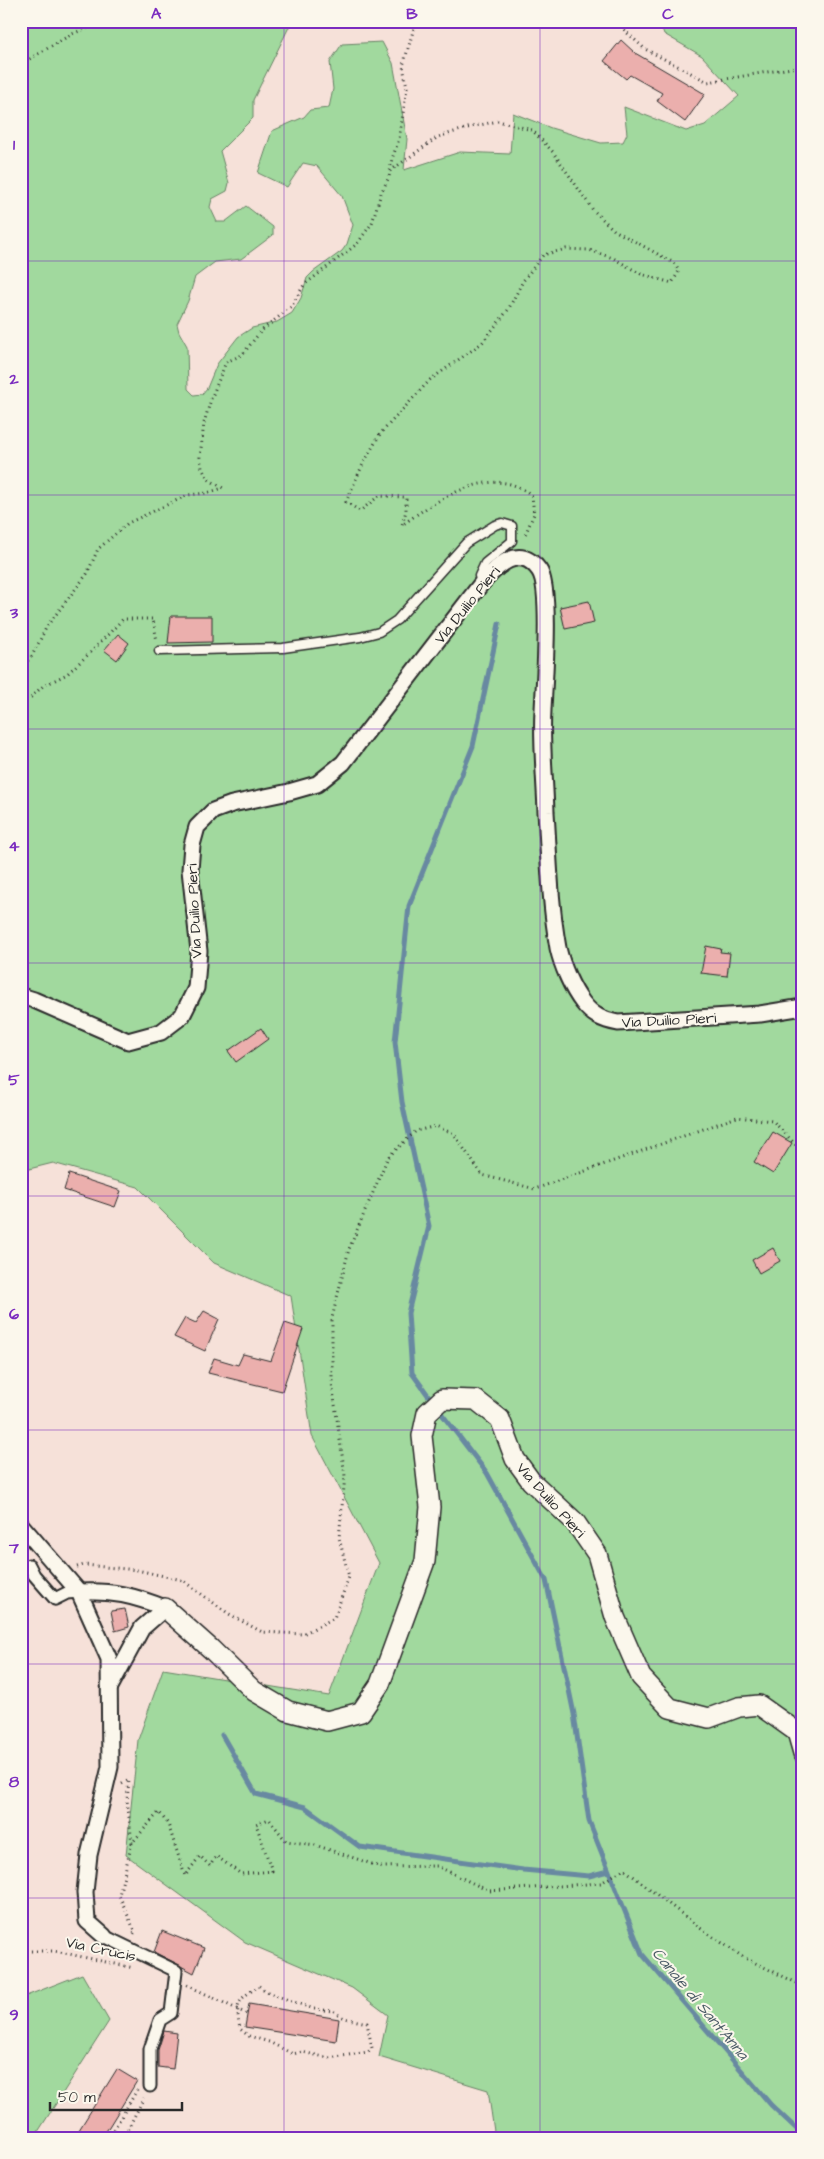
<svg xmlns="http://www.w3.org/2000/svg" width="824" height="2159" font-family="'Architects Daughter',sans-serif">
  <rect width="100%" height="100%" fill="#f6e1d9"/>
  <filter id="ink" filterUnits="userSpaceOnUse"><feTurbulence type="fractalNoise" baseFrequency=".02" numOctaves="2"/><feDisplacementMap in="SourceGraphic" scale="10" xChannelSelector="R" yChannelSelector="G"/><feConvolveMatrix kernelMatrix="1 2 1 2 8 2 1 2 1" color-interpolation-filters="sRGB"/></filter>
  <g filter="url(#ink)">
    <g fill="#a1d99e" stroke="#668264">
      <polygon points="21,21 292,21 253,100 253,118 220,151 229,183 227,191 212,199 210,207 217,222 225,222 246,206 273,227 273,235 241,259 215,262 195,277 188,301 177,324 179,332 187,346 188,389 194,395 202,394 207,388 217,364 238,337 252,328 277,322 292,313 301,298 307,278 313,272 342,251 347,244 353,225 342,196 317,166 303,163 287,187 258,173 272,131 304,117 310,110 329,108 333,89 330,62 342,44 382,42 393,63 407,139 404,170 460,152 510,154 513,113 551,128 601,143 623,142 627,134 624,107 686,131 705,125 739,96 702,56 664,34 659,21 803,21 803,2138 495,2138 488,2090 379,2057 388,2015 352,1988 245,1942 126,1855 138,1740 163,1669 329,1696 379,1563 312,1436 291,1296 214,1263 138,1187 53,1163 21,1171"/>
      <polygon points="82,1974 109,2021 34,2138 21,2138 21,1998"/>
    </g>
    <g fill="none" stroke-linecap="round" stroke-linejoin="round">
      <g stroke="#6889a1" stroke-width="5">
        <polyline points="433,1402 412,1373 408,1313 429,1226 402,1102 395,1042 409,906 473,746 499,624"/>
        <polyline points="438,1409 487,1473 546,1580 574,1714 589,1821 642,1954 771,2105 803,2135"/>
        <polyline points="222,1735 256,1794 305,1807 360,1847 523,1870 589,1876 608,1871"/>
      </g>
    </g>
    <g fill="#ebafad" stroke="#2b2b2b">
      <polygon points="621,40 635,53 705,94 685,122 657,101 662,93 630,75 626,79 604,61"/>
      <polygon points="589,601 594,623 565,629 560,607"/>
      <polygon points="171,616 212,616 212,642 168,643"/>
      <polygon points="118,634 129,643 117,660 104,650"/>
      <polygon points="706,946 721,949 720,952 730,953 727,976 701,973"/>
      <polygon points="261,1028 268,1039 236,1062 228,1051"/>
      <polygon points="773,1132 792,1143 773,1174 754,1162"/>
      <polygon points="69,1174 121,1191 115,1207 64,1190"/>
      <polygon points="773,1248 780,1261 759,1273 752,1260"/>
      <polygon points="204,1311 219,1319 205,1351 174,1337 185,1318 196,1323"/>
      <polygon points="285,1323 303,1329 282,1391 208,1373 214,1358 238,1365 243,1354 271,1361"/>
      <polygon points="125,1609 129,1627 115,1631 111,1611"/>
      <polygon points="162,1931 204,1948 194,1973 154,1952"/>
      <polygon points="249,2004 339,2019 336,2041 245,2027"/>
      <polygon points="164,2031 177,2033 173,2069 158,2067 158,2050"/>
      <polygon points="117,2069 137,2081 102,2138 74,2138"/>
    </g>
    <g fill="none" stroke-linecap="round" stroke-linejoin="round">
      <g stroke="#2b2b2b" stroke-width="11">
        <polyline id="service" points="159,651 283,648 360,637 379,632 397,620 466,543 495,525 502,523 512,526 512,541 485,563 479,576 481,583"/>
      </g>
      <g stroke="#2b2b2b" stroke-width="15">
        <g id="pedestrian">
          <polyline points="29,1565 34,1575 55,1599 67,1593 79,1592"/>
          <polyline points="104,1936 176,1971 171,2013 160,2020 150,2049 150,2086"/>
        </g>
      </g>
      <g stroke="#2b2b2b" stroke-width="19">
        <g id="minor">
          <path d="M21,996L34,1000L128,1041L161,1032L182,1016L196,988L199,951L190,870L192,845L197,827L213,811L232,804L289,792L317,784L343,763L481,584C497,566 519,543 539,570C552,588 544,684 543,710C541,743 545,779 546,812C549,857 550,904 558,948C562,966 572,989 583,1003C593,1016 603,1020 618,1023L760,1014L803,1007"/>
          <polyline points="21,1525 79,1592 109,1659 110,1767 89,1855 85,1892 87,1921 104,1936"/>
          <path d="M79,1592C111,1590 135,1596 165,1608L142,1628L110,1687"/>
        </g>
      </g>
      <g stroke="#2b2b2b" stroke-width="22">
        <polyline id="tertiary" points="165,1608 211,1649 254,1691 288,1711 327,1721 361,1712 380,1684 425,1561 430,1507 422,1436 427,1413 442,1399 476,1400 500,1419 515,1459 531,1481 575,1522 597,1554 615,1617 641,1677 670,1708 709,1718 739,1707 759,1705 797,1732 803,1753"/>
      </g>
      <g stroke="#2b2b2b" stroke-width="3" stroke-dasharray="1 4" stroke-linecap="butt">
        <polyline points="619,21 625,31 645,49 708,82 803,66"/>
        <polyline points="21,64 72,34 105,21"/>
        <path d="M390,171L438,137L471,127L498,121L532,130L553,152L593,210L614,230L674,263L679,271L672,283L641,274L613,258L589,250L566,249L543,255L523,281L508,310L482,343L430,380L380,434L362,466L346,502L360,511L379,496L406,497V511L402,525C435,501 494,461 532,496L534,514L525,535"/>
        <polyline points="21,668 32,656 47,626 87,574 98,549 128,523 188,495 207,493 223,488 208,479 202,468 200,457 204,423 211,399 226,362 242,355 261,331 291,307 304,285 357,244 372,223 381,193 389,177 392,159 399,139 407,88 403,66 416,21"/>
        <polyline points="21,700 31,697 43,686 67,674 91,652 123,619 153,619 157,641"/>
        <polyline points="77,1567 84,1565 137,1570 182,1580 229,1614 262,1632 303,1634 334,1618 349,1577 339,1538 345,1476 332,1383 332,1318 349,1249 388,1157 416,1131 436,1126 454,1134 482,1175 535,1189 737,1117 773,1121 795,1144 803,1160"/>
        <polyline points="122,1784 129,1780 127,1800 132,1843 159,1812 168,1824 185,1876 200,1856 210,1866 216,1856 241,1874 272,1871 256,1824 269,1819 286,1841 315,1845 381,1867 437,1866 489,1891 601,1883 624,1869 700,1928 743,1957 803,1986"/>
        <polyline points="132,1843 119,1895 135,1932 133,1935"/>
        <polyline points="21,1951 55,1951 134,1968"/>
        <polyline points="187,1985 247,2014"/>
        <path d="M259,1986L269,1993L314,2009L333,2011L344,2018L367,2023L372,2048L368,2052L329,2058L302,2052L293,2054L269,2042L249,2036L240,2029C235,2003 237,2000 259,1986Z"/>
        <polyline points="109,2138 137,2090"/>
        <polyline points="123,2138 144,2098"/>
      </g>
      <use href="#service" stroke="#fbf7ec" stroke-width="8"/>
      <use href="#pedestrian" stroke="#fbf7ec" stroke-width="11"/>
      <use href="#minor" stroke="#fbf7ec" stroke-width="15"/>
      <use href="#tertiary" stroke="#fbf7ec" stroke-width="19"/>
    </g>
  </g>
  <path fill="none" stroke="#7b2cbf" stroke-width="1" stroke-opacity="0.55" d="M284,21V2138M540,21V2138M21,261H803M21,495H803M21,729H803M21,963H803M21,1196H803M21,1430H803M21,1664H803M21,1898H803"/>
  <g text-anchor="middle" stroke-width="4" stroke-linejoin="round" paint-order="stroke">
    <g font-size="15" fill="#2b2b2b" stroke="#fbf7ec">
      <text transform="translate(467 605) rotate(-51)" y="5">Via Duilio Pieri</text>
      <text transform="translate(194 911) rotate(-93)" y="5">Via Duilio Pieri</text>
      <text transform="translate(669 1020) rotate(-3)" y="5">Via Duilio Pieri</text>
      <text transform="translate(551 1500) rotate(48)" y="5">Via Duilio Pieri</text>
      <text transform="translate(101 1949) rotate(12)" y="5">Via Crucis</text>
    </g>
    <g font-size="16" font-style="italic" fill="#4a5a66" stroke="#fbf7ec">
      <text transform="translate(701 2003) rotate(50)" y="6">Canale di Sant'Anna</text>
    </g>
  </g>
  <rect width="824" height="2159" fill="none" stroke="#fbf7ec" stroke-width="55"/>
  <path d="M50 2102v8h132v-8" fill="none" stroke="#2b2b2b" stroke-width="2.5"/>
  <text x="58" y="2102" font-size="15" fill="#2b2b2b" stroke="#fbf7ec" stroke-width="4" paint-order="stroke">50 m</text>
  <rect x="28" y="28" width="768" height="2104" fill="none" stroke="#7b2cbf" stroke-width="2"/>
  <g font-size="16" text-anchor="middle" font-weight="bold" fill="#7b2cbf">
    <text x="156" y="19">A</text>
    <text x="412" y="19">B</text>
    <text x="668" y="19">C</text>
    <text x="14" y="150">1</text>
    <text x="14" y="384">2</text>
    <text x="14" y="618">3</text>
    <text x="14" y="851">4</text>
    <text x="14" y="1085">5</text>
    <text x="14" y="1319">6</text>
    <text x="14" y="1553">7</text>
    <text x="14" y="1787">8</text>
    <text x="14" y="2020">9</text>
  </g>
</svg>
